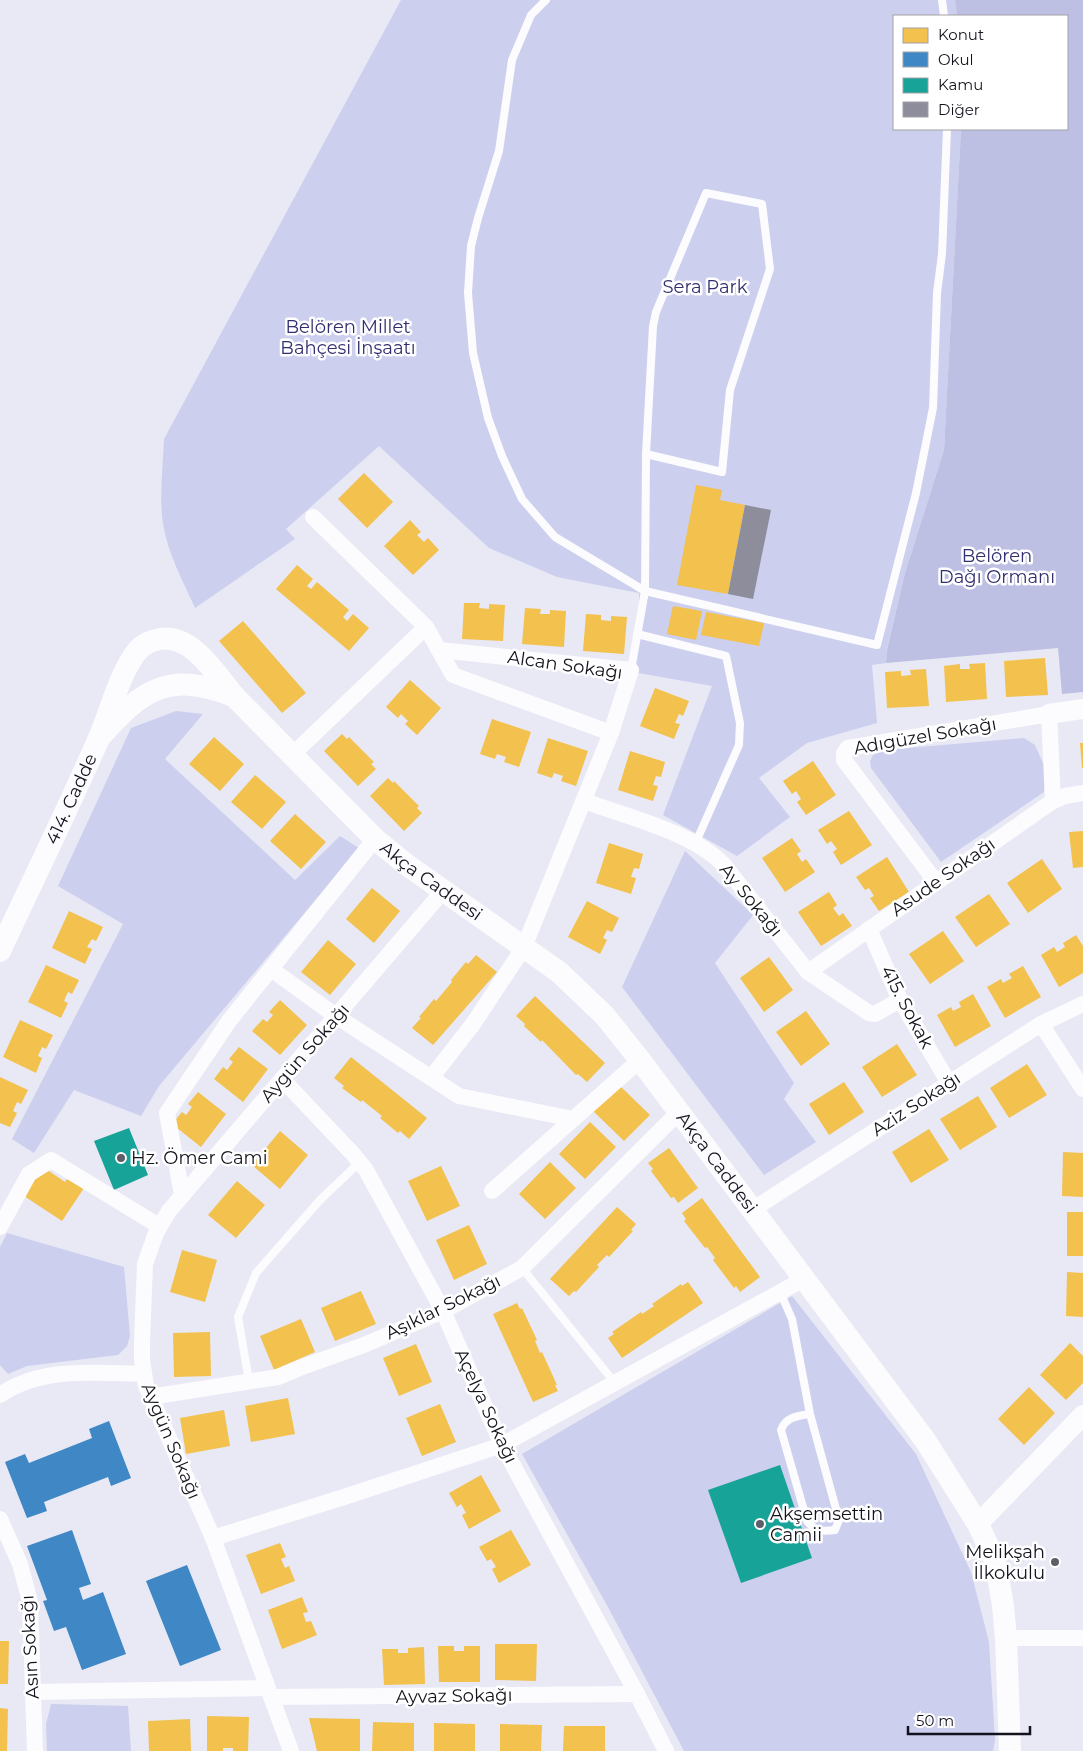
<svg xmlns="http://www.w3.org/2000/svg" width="1083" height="1751" font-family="Montserrat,sans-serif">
  <rect width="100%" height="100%" fill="#e8e9f5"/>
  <g fill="#cccfee">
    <path d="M401,0H955L957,16H894V129H961L944,450L905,573L887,649L886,663L872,665L877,723L807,743L759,778L790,817L737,856L663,815L712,686L627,671L639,610V593L557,577L489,548L379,446L286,529L295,539L195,608C183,581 168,554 163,524C159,497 163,466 164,439Z"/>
    <polygon points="176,711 203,714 165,759 295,880 340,836 359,848 159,1086 141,1116 74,1090 34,1153 12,1139 123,924 58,886 131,728"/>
    <polygon points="1024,738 1035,745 1046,770 1044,792 941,862 871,768 870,761 873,755 884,750"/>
    <polygon points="685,851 753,915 715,963 794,1083 784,1099 816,1142 764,1175 622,987"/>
    <polygon points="7,1233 124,1267 130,1336 127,1346 118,1355 27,1366 8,1374 0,1365 0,1247"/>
    <polygon points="792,1296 916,1454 971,1572 989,1642 995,1740 993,1751 684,1751 609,1609 522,1454"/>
    <polygon points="51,1704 128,1706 131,1751 47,1751 46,1724"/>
  </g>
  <polygon fill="#bec0e3" points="955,0 1083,0 1083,692 1062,694 1058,648 886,663 887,650 905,573 944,450 961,129 1067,129 1067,16 957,16"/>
  <g fill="#f2c14e">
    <polygon points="364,473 393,502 367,528 338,499"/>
    <polygon points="696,485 722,490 720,500 745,505 728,594 677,585"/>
    <polygon points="410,520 421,532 417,535 424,542 428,538 439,550 413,575 384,546"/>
    <polygon points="297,565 313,579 307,586 311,589 317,582 349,610 343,617 347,621 353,614 369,628 349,651 276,589"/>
    <polygon points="464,603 480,603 479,608 489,609 489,604 505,605 503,641 462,639"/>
    <polygon points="673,606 702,611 696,640 667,634"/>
    <polygon points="525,608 541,609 540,614 550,614 550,610 566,611 564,647 522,644"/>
    <polygon points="706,612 764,623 759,646 701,635"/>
    <polygon points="586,614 601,615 601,620 611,621 611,616 627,617 624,654 583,651"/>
    <polygon points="243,621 306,693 282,713 219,641"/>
    <polygon points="1045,658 1048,695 1006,697 1004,661"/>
    <polygon points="985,663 987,699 946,702 944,666 960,664 960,669 970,669 969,664"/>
    <polygon points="926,669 929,706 887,708 885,672 901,671 901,676 911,675 910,670"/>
    <polygon points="410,680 441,708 417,735 405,724 408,721 401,714 398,718 386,707"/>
    <polygon points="655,688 689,701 683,716 679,714 675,723 680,724 674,739 640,726"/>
    <polygon points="492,719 531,732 519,767 504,762 506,757 497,754 495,759 480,754"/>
    <polygon points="342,734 347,739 349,737 374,762 371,764 376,769 358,786 324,751"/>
    <polygon points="214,737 244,764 220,791 189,764"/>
    <polygon points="548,738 588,751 576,786 561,781 563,776 554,773 552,778 537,773"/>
    <polygon points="1080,743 1083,743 1083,768 1082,768"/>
    <polygon points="630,751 665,762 661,777 656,776 653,785 658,786 653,801 618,790"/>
    <polygon points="813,761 836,795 806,815 797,802 801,799 796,791 792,794 783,781"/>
    <polygon points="255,775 286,802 262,829 231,802"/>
    <polygon points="388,778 393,783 394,781 419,806 417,808 422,813 404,831 370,796"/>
    <polygon points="849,811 872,845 841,865 833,852 837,849 831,841 827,844 818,830"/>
    <polygon points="295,814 326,842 301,869 270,841"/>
    <polygon points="1083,831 1083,867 1073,868 1069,832"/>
    <polygon points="792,838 801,851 797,854 802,862 806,859 815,872 785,892 762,858"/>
    <polygon points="609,843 643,854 639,869 634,868 631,877 636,878 631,894 596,883"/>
    <polygon points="887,857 909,892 879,911 870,898 874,896 869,888 865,890 856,877"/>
    <polygon points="1042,859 1062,889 1028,913 1007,883"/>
    <polygon points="372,888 400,911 374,943 346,919"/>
    <polygon points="829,892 837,905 833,908 839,916 843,913 852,926 821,946 798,912"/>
    <polygon points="989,894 1010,924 976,947 955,917"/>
    <polygon points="587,901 619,918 612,932 607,930 603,938 607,940 600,954 568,937"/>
    <polygon points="69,911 103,927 96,941 92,939 87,947 92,949 85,964 52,948"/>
    <polygon points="943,931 964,961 930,984 909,954"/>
    <polygon points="1076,935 1083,946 1083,973 1059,987 1041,955 1054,947 1057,952 1065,947 1063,943"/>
    <polygon points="328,940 356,964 330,995 301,972"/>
    <polygon points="476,955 497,972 433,1045 412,1028 421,1018 419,1017 434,999 436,1001 452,982 451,980 466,962 468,964"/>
    <polygon points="769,957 793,990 764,1012 740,978"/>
    <polygon points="46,965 79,980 72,994 68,992 64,1001 68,1003 61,1018 28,1002"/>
    <polygon points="1023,966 1041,997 1005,1018 987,987 1001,979 1003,983 1012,978 1009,974"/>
    <polygon points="973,994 991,1026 955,1047 937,1015 951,1007 953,1011 961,1007 959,1002"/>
    <polygon points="535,996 605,1063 587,1082 578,1074 576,1075 542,1040 541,1042 524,1026 525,1024 516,1016"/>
    <polygon points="280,1000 307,1025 280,1055 252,1031 263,1019 267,1022 273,1015 269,1012"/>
    <polygon points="806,1011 830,1044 801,1066 776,1032"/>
    <polygon points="20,1020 53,1035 46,1049 42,1047 38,1056 42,1058 36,1073 3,1057"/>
    <polygon points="897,1044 917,1075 882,1097 862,1067"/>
    <polygon points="239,1047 268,1069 243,1102 214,1079 223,1067 227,1070 233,1062 229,1059"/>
    <polygon points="351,1057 427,1118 409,1139 400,1131 398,1133 380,1118 382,1116 362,1100 361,1102 342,1088 344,1086 334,1078"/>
    <polygon points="1027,1064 1047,1095 1009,1118 990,1088"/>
    <polygon points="0,1077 28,1090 21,1104 17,1102 13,1111 17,1113 10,1127 0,1123"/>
    <polygon points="844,1082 864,1112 829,1135 809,1104"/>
    <polygon points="618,1084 650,1115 624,1141 592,1110"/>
    <polygon points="198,1092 226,1114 201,1147 172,1124 182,1112 186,1115 192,1107 188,1104"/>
    <polygon points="978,1096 997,1127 960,1150 940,1119"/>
    <polygon points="590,1122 616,1147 585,1179 559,1154"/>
    <polygon points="929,1129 949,1160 911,1183 892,1152"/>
    <polygon points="280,1131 308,1155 280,1189 252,1165"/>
    <polygon points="669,1148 698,1188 678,1203 674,1197 671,1198 651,1171 653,1169 648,1163"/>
    <polygon points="1063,1152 1083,1153 1083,1197 1062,1196"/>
    <polygon points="550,1162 576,1188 545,1219 519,1194"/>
    <polygon points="441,1166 460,1206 427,1221 408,1181"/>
    <polygon points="43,1167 65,1182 70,1175 86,1185 62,1221 24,1196"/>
    <polygon points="237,1181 265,1205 236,1238 208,1215"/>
    <polygon points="702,1198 760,1277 740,1292 736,1286 734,1288 713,1260 715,1258 707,1247 705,1248 684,1221 686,1219 682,1213"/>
    <polygon points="617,1207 636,1224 631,1230 633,1231 609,1257 607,1255 597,1265 599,1267 576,1292 574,1291 569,1296 550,1279"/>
    <rect x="1067" y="1212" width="16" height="44"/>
    <polygon points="469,1225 487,1264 454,1280 436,1240"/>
    <polygon points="182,1250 217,1260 205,1302 170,1292"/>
    <polygon points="1067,1272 1083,1273 1083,1317 1066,1316"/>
    <polygon points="688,1282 703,1303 622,1358 608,1338 614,1334 612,1332 641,1312 642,1314 654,1306 652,1304 681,1284 682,1286"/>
    <polygon points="361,1291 376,1324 335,1341 321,1308"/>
    <polygon points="517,1303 520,1309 522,1308 537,1340 535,1341 540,1353 542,1352 557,1385 555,1385 558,1391 533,1402 493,1314"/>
    <polygon points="301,1319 315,1352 274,1370 260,1336"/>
    <polygon points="210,1332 211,1376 174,1377 173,1333"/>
    <polygon points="1070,1343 1083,1356 1083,1383 1066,1400 1040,1375"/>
    <polygon points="416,1344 432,1382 399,1396 383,1358"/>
    <polygon points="1029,1387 1055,1413 1024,1445 998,1419"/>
    <polygon points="288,1398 295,1434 251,1442 245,1406"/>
    <polygon points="440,1404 456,1442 422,1456 406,1418"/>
    <polygon points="224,1410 230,1446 186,1454 180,1418"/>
    <polygon points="481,1475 501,1511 469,1529 462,1515 466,1513 461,1504 457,1507 449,1493"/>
    <polygon points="511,1530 531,1565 499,1583 492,1569 496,1567 491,1559 487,1561 479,1547"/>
    <polygon points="280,1543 286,1557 281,1559 285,1568 289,1566 295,1581 261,1594 246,1555"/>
    <polygon points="302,1597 308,1612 303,1613 306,1622 311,1621 317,1635 282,1649 268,1610"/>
    <polygon points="0,1641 9,1641 8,1684 0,1684"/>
    <polygon points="495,1644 537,1644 536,1681 495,1680"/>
    <polygon points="438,1646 454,1646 454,1651 464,1651 464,1646 480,1646 480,1682 439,1682"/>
    <polygon points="424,1647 425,1684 384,1685 382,1649 398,1649 398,1653 408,1653 408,1648"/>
    <polygon points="0,1708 8,1709 7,1751 0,1751"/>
    <polygon points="207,1716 249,1717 248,1751 233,1751 233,1748 223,1748 223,1751 207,1751"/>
    <polygon points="309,1718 360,1719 360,1751 317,1751"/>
    <polygon points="190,1719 191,1751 149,1751 148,1721"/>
    <polygon points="373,1722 414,1723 414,1751 372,1751"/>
    <polygon points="434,1723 475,1724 475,1751 434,1751"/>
    <polygon points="500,1724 542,1725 541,1751 500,1751"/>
    <polygon points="564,1726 605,1726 605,1751 563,1751"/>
  </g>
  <g fill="#3f88c5">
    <polygon points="109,1421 131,1478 111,1486 108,1477 44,1502 47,1511 27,1518 5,1462 25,1454 29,1463 92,1438 89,1429"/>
    <polygon points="72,1530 91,1584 79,1588 83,1600 103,1592 126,1654 82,1670 66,1627 54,1631 43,1601 47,1600 27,1546"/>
    <polygon points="187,1565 221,1650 180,1666 146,1581"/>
  </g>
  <g fill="#17a398">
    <polygon points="129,1128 148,1175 114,1190 94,1141"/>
    <polygon points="780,1465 812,1558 741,1583 708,1490"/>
  </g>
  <polygon fill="#8d8d9b" points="745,505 771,510 753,599 728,594"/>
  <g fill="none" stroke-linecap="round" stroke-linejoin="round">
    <g stroke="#fcfcfe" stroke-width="8">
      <polyline points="546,0 531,15 512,60 499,151 478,218 471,246 468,293 473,353 488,418 502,456 522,499 555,537 645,591 877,645 916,493 933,408 937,293 942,254 947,129"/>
      <polyline points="942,0 944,16"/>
      <polyline points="637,634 726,656 740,723 739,745 696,842"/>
      <polyline points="631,670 645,591 646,454 653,326 656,312 706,193 762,204 770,269 730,390 722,472 646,454"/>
      <polyline points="522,1268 615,1383"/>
      <path d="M780,1292L792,1319L810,1414L839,1520L835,1530C822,1532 815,1531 807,1521L781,1430C786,1417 797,1416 810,1414"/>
      <polyline points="249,1381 238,1317 256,1273 320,1200 360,1162"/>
    </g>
    <g stroke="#fcfcfe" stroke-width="16">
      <polyline points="313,517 426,627 453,675 611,733"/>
      <polyline points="292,755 426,627"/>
      <path d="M584,801C628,817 692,832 724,865L808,972L869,1013L875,1014L900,1000"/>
      <polyline points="936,882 844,760 844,753 848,748 1049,714 1053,801"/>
      <polyline points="869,929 900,1000 949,1083"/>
      <polyline points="271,969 336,1016 459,1096 573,1119"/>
      <polyline points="808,972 1053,801 1065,796 1083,793"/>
      <polyline points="1041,1024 1083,1089"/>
      <polyline points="431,1078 473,1024 524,947 611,733 631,670 439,650"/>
      <polyline points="282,1079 353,1154 366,1170 443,1311 502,1445 637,1694 666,1751"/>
      <polyline points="492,1191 640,1060"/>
      <polyline points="182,1195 167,1113 229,1021 375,839"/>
      <polyline points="752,1210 1041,1024 1083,1004"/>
      <polyline points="0,1227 29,1174 51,1160 159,1226"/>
      <path d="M0,1395C42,1366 95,1373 144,1374"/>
      <polyline points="150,1397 278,1377 302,1367 364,1345 443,1311 522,1268 679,1112"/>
      <polyline points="0,1519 20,1564 30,1602 35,1751"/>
      <polyline points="213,1538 344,1497 502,1445 804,1279"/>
      <polyline points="1006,1638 1083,1638"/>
      <polyline points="33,1692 267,1688"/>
      <polyline points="271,1697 637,1694"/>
      <polyline points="291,1751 213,1538 146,1386 142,1360 142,1342 145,1264 156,1233 169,1211 443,891"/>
    </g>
    <g stroke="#fcfcfe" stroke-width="20">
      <polyline points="1049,714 1083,709"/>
      <polyline points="978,1524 1083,1415"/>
    </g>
    <g stroke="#fcfcfe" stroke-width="22">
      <path id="s1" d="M234,696L375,839L407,865L559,972L605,1016L640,1060L925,1440L978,1524L994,1559L998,1576L1003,1606L1006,1638L1010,1751"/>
      <path id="s2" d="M0,951C33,880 68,809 99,738C111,710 118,678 135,654C141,645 149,641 160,639C192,634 216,674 234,696C170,671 143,688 100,737"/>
    </g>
  </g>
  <g fill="#5e5e69" stroke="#fff" stroke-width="2">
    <circle cx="121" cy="1158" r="5"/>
    <circle cx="760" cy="1524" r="5"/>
    <circle cx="1055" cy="1562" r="5"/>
  </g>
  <g text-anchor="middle" stroke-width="5" stroke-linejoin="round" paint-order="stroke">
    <g font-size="18" fill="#322f70" stroke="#fff">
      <text x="705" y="293">Sera Park</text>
      <text x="348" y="333">Belören Millet<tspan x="348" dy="21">Bahçesi İnşaatı</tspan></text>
      <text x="997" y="562">Belören<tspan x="997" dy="21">Dağı Ormanı</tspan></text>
    </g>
    <g font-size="18" fill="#13131d" stroke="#fff">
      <text transform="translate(565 665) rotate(8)" y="6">Alcan Sokağı</text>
      <text transform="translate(925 736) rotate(-10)" y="6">Adıgüzel Sokağı</text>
      <text dy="6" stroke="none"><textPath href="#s2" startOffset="168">414. Cadde</textPath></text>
      <text transform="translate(943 877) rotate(-35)" y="6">Asude Sokağı</text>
      <text dy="6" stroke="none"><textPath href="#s1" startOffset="271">Akça Caddesi</textPath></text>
      <text transform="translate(751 900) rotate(51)" y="6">Ay Sokağı</text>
      <text transform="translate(907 1007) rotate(62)" y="6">415. Sokak</text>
      <text transform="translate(305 1053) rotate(-49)" y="6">Aygün Sokağı</text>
      <text transform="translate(916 1104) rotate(-33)" y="6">Aziz Sokağı</text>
      <text dy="6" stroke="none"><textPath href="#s1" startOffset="676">Akça Caddesi</textPath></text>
      <text transform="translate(443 1307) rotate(-26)" y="6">Aşıklar Sokağı</text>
      <text transform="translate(486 1406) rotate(65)" y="6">Açelya Sokağı</text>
      <text transform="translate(171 1441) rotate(67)" y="6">Aygün Sokağı</text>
      <text transform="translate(30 1647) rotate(-93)" y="6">Asın Sokağı</text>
      <text transform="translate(454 1696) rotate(-1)" y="6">Ayvaz Sokağı</text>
    </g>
    <g font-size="18" fill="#13131d" stroke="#fff" text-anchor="start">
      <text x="131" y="1164">Hz. Ömer Cami</text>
      <text x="770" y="1520">Akşemsettin<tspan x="770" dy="21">Camii</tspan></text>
      <text x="1045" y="1558" text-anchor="end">Melikşah<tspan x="1045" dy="21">İlkokulu</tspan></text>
    </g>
  </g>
  <rect x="893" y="15" width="175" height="115" fill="#ffffff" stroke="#a1a1a5"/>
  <rect x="903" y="28" width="25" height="15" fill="#f2c14e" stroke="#a1a1a5"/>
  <text x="938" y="40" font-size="15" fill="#13131d">Konut</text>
  <rect x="903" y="52" width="25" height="15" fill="#3f88c5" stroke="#a1a1a5"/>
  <text x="938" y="65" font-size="15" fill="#13131d">Okul</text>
  <rect x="903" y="78" width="25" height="15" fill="#17a398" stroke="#a1a1a5"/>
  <text x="938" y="90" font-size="15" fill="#13131d">Kamu</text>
  <rect x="903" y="102" width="25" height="15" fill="#8d8d9b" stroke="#a1a1a5"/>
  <text x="938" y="115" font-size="15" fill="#13131d">Diğer</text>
  <path d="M908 1726v8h122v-8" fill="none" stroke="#13131d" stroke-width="2.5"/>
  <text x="916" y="1726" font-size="15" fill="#13131d" stroke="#ffffff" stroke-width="4" paint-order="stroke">50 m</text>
</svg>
